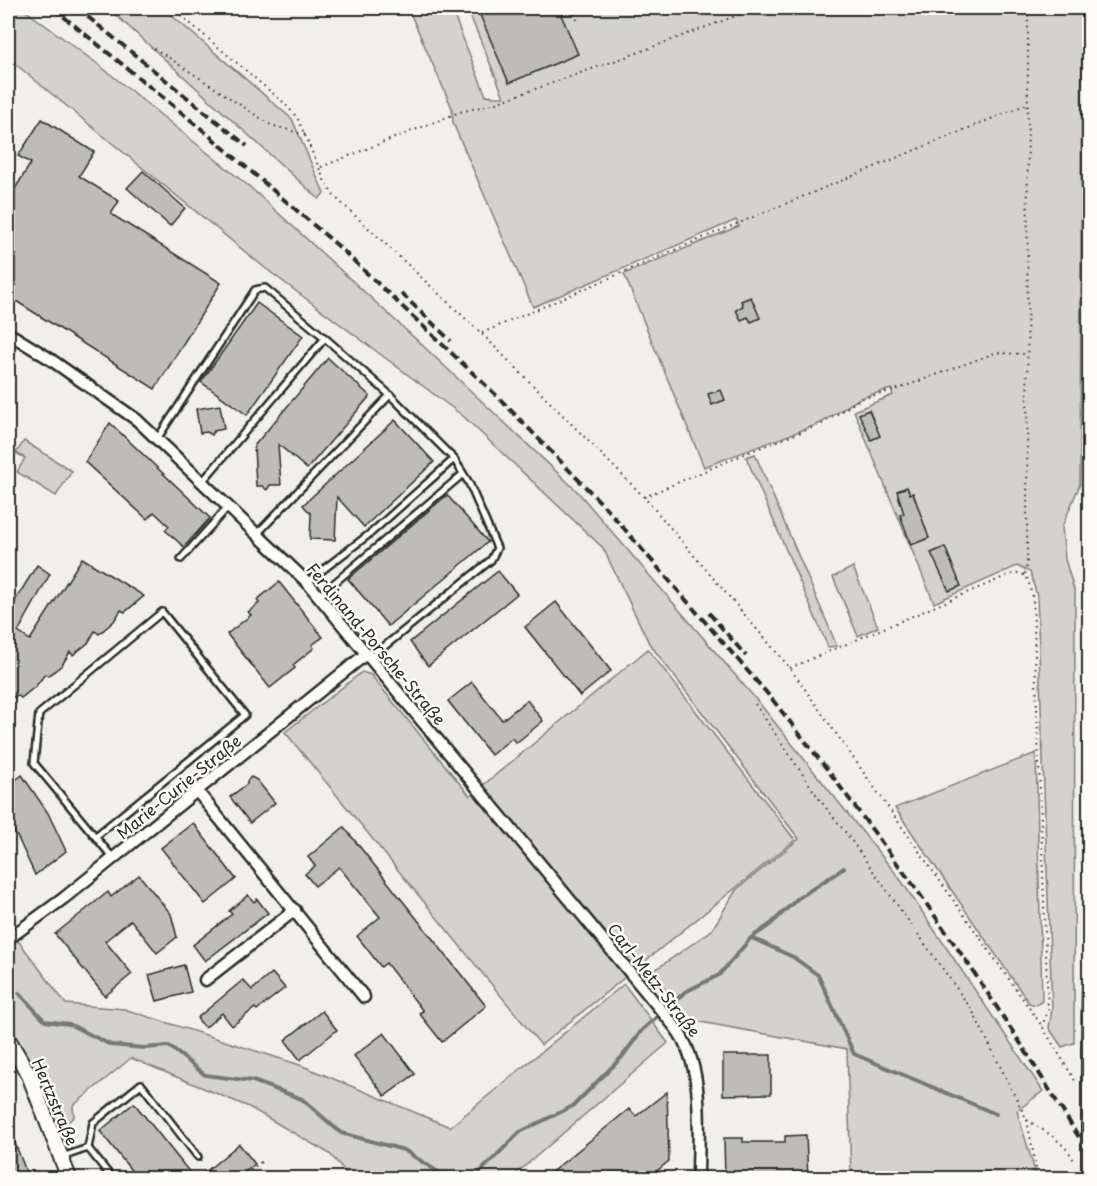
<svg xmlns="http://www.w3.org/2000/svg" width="1097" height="1186" font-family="'Playpen Sans',sans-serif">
  <rect width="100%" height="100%" fill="#f0efeb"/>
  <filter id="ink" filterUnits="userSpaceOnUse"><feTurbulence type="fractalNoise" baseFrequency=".0167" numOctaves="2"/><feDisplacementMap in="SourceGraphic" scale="12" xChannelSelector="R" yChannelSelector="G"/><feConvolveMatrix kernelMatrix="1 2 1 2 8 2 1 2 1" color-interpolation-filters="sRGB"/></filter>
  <g filter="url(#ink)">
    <g fill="#d3d2cf" stroke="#7f7e7d" stroke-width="1.5">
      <polygon points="8,8 22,8 99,65 251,188 420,343 577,491 760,704 900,879 1043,1091 1017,1111 1037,1178 851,1178 847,1049 690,1020 651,973 712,930 736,890 799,839 649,643 603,548 463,416 265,268 14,63 8,72"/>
      <polygon points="108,8 163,8 292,119 324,193 319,199"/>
      <polygon points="408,8 451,8 486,96 491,95 492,97 504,97 467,8 1082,8 1080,484 1062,527 1065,559 1075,593 1074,1043 1062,1047 1049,1028 1052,1009 1037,596 1030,572 1017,566 934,603 854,411 893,395 891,389 860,398 821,423 704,467 624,274 739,226 736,220 533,307 453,123 452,108"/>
      <polygon points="24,441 72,471 56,496 17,472 25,458 16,453"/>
      <polygon points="755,454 837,646 828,647 746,457"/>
      <polygon points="853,567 878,627 858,636 833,577"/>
      <polygon points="648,649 795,840 541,1045 285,732 362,672 371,675 470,796"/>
      <polygon points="1036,753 1042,1001 1036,1005 1029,1003 895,808"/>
      <polygon points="17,939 66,1004 124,1009 300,1065 450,1127 624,984 668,1043 511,1178 351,1178 330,1154 249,1107 131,1058 73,1106 74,1117 59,1129 38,1077 8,1024 8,945"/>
    </g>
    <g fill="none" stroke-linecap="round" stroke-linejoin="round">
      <g stroke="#777775" stroke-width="4">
        <polyline points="752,938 793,957 818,975 854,1054 996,1114"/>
        <polyline points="19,993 45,1021 69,1024 111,1045 144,1048 169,1046 205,1075 253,1081 302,1099 341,1133 404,1150 438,1172 452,1178"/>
        <polyline points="469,1178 475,1177 520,1132 573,1106 622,1057 642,1030 685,992 719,975 751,938 771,924 797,899 844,868"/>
      </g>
    </g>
    <g fill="#bdbcb8" stroke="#2b2b2b" stroke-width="1.5">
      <polygon points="477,8 558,8 578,54 509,83"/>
      <polygon points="42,119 94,152 79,176 119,201 111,214 221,283 155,389 8,296 8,200 31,163 18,156"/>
      <polygon points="143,171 185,208 170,226 127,188"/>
      <polygon points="751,297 760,318 751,322 748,317 741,320 736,310 743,306 741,301"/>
      <polygon points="257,303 303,336 247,415 201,382"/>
      <polygon points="328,358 370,396 307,469 278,444 281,485 270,485 267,490 262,486 256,486 254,446"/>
      <polygon points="721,390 725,400 712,405 708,394"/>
      <polygon points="220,405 224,429 214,431 212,435 207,432 200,433 196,409"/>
      <polygon points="869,410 880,436 871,440 859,414"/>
      <polygon points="395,420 434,462 364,527 337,497 335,540 310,539 311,514 303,505"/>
      <polygon points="110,423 210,518 184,547 165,530 169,526 154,512 147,519 85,462"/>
      <polygon points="907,487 910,494 913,493 929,538 911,545 900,515 904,514 897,491"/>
      <polygon points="447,495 488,542 388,626 348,579"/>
      <polygon points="945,547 961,586 949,591 931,553"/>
      <polygon points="82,558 144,596 125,612 121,610 114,621 99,634 95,631 88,643 73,655 70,652 62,665 48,676 45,674 36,686 21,698 17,695 15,698 8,693 8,612 37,565 50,574 18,632 30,640"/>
      <polygon points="498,571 517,594 428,666 410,642"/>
      <polygon points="279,582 323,637 312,645 314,648 293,665 295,668 270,688 227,634 251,615 248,612 259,603 257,600"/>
      <polygon points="556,602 611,671 580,696 525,627"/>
      <polygon points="472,682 502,720 527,700 543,721 516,743 512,738 491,755 448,701"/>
      <polygon points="22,775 48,813 66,851 35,875 18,838 8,823 8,786"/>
      <polygon points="251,777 257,780 275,803 250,823 230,797 247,784 247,781"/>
      <polygon points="193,823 236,879 205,904 161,848"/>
      <polygon points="344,827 486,1006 442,1042 419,1013 423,1011 386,963 381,967 357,936 380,917 339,867 315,886 305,874 315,866 308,857"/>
      <polygon points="139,875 171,914 177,937 157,953 131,920 105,941 132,974 105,996 55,934 108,892 111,897"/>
      <polygon points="248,895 254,902 257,899 268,913 205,961 193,945 232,914 229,911"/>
      <polygon points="184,965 191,992 157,1001 149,975"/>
      <polygon points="272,973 285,988 257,1010 255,1008 232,1026 222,1013 205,1028 197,1018 243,980 252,990"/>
      <polygon points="322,1011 337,1030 300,1060 285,1040"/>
      <polygon points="384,1033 415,1074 385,1096 354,1056"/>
      <polygon points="723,1055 771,1055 771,1094 723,1095"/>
      <polygon points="667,1092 669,1161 647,1179 543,1179 629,1109 636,1116"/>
      <polygon points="134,1103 195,1179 138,1179 100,1131"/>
      <polygon points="8,1125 29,1179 8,1179"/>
      <polygon points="806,1135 808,1179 725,1179 724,1138 743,1138 743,1142 785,1142 785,1136"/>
      <polygon points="239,1144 255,1164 237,1179 197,1179"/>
    </g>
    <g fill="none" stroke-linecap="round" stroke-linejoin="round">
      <g stroke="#2b2b2b" stroke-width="10">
        <g id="lane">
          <polyline points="157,439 255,290 265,288 325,338"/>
          <polyline points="202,482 325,338 390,395"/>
          <polyline points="257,534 390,395 454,459 372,532 307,582"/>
          <polyline points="181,559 228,507"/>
          <polyline points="319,596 463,474"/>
          <polyline points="370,658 491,560 497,548 469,483 454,459"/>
          <polyline points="96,836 245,715 162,612 39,714 34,763 113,858"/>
          <polyline points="88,1148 93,1123 141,1084 198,1157"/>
          <polyline points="62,1157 88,1148 112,1178"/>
        </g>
      </g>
      <g stroke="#2b2b2b" stroke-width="15">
        <g id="street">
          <path d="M8,333L47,357L137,420L307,582L675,1027C706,1068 698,1129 698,1178"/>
          <polyline points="197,791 364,997"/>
          <polyline points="8,939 64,898 366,654"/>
          <polyline points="205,980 295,910"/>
        </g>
      </g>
      <g stroke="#2b2b2b" stroke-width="18">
        <g id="secondary">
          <polyline points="8,1039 29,1075 69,1178"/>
          <polyline points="1089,1049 1090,988"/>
        </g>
      </g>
      <g stroke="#2b2b2b" stroke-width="2" stroke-dasharray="1.5 4.5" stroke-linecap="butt">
        <polyline points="172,8 283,102 297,117 325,182 334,196 481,333 644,497 790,668 1042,1026 1077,1084"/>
        <polyline points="571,8 577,20"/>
        <polyline points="8,22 10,23 14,36 8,49"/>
        <polyline points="154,48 271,125 306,135"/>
        <polyline points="321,167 460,112 493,104 634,54 757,8"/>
        <polyline points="482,333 705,237 1027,104"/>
        <polyline points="644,497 749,452 822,424 860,399 895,390 995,353 1026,354"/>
        <polyline points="1025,574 1027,564 1028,8"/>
        <polyline points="790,668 1009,575 1017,573 1025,575 1028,580 1033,599 1048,1011 1042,1026"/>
        <polyline points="755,704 820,800 846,833 972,1010 1027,1120 1038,1178"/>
        <polyline points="8,1016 15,1028"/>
        <path d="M1027,1120C1046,1132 1066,1142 1075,1163"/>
        <polyline points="241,1178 261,1162"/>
      </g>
      <use href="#lane" stroke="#fdfcf7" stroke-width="5"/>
      <use href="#street" stroke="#fdfcf7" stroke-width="10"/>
      <use href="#secondary" stroke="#fdfcf7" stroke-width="14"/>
      <g stroke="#2b2b2b" stroke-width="4" stroke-dasharray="9 4.5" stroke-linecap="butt">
        <polyline points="53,8 198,126 337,245 496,395 607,509 772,699 827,769 914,886 969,965 1021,1044 1090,1155"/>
        <polyline points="77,8 247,146"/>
        <polyline points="401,293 451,341"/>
        <polyline points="709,613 746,656"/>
      </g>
      <g stroke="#2b2b2b" stroke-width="18" stroke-linecap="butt">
        <polyline id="secondary-bridge" points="1089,1178 1089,1049"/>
      </g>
      <use href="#secondary-bridge" stroke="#fdfcf7" stroke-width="14"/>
    </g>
  </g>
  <g text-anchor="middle" stroke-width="5" stroke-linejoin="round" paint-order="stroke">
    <g font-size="16" fill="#2b2b2b" stroke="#fdfcf7">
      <text transform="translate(376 644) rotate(50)" y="6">Ferdinand-Porsche-Straße</text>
      <text transform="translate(179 787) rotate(-39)" y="6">Marie-Curie-Straße</text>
      <text transform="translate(654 980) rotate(52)" y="6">Carl-Metz-Straße</text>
      <text transform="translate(55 1102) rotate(67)" y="6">Hertzstraße</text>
    </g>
  </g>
  <rect width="1097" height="1186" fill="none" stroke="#fdfcf7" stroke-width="30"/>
  <rect x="15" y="15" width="1067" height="1156" fill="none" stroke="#2b2b2b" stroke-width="2" filter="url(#ink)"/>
</svg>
